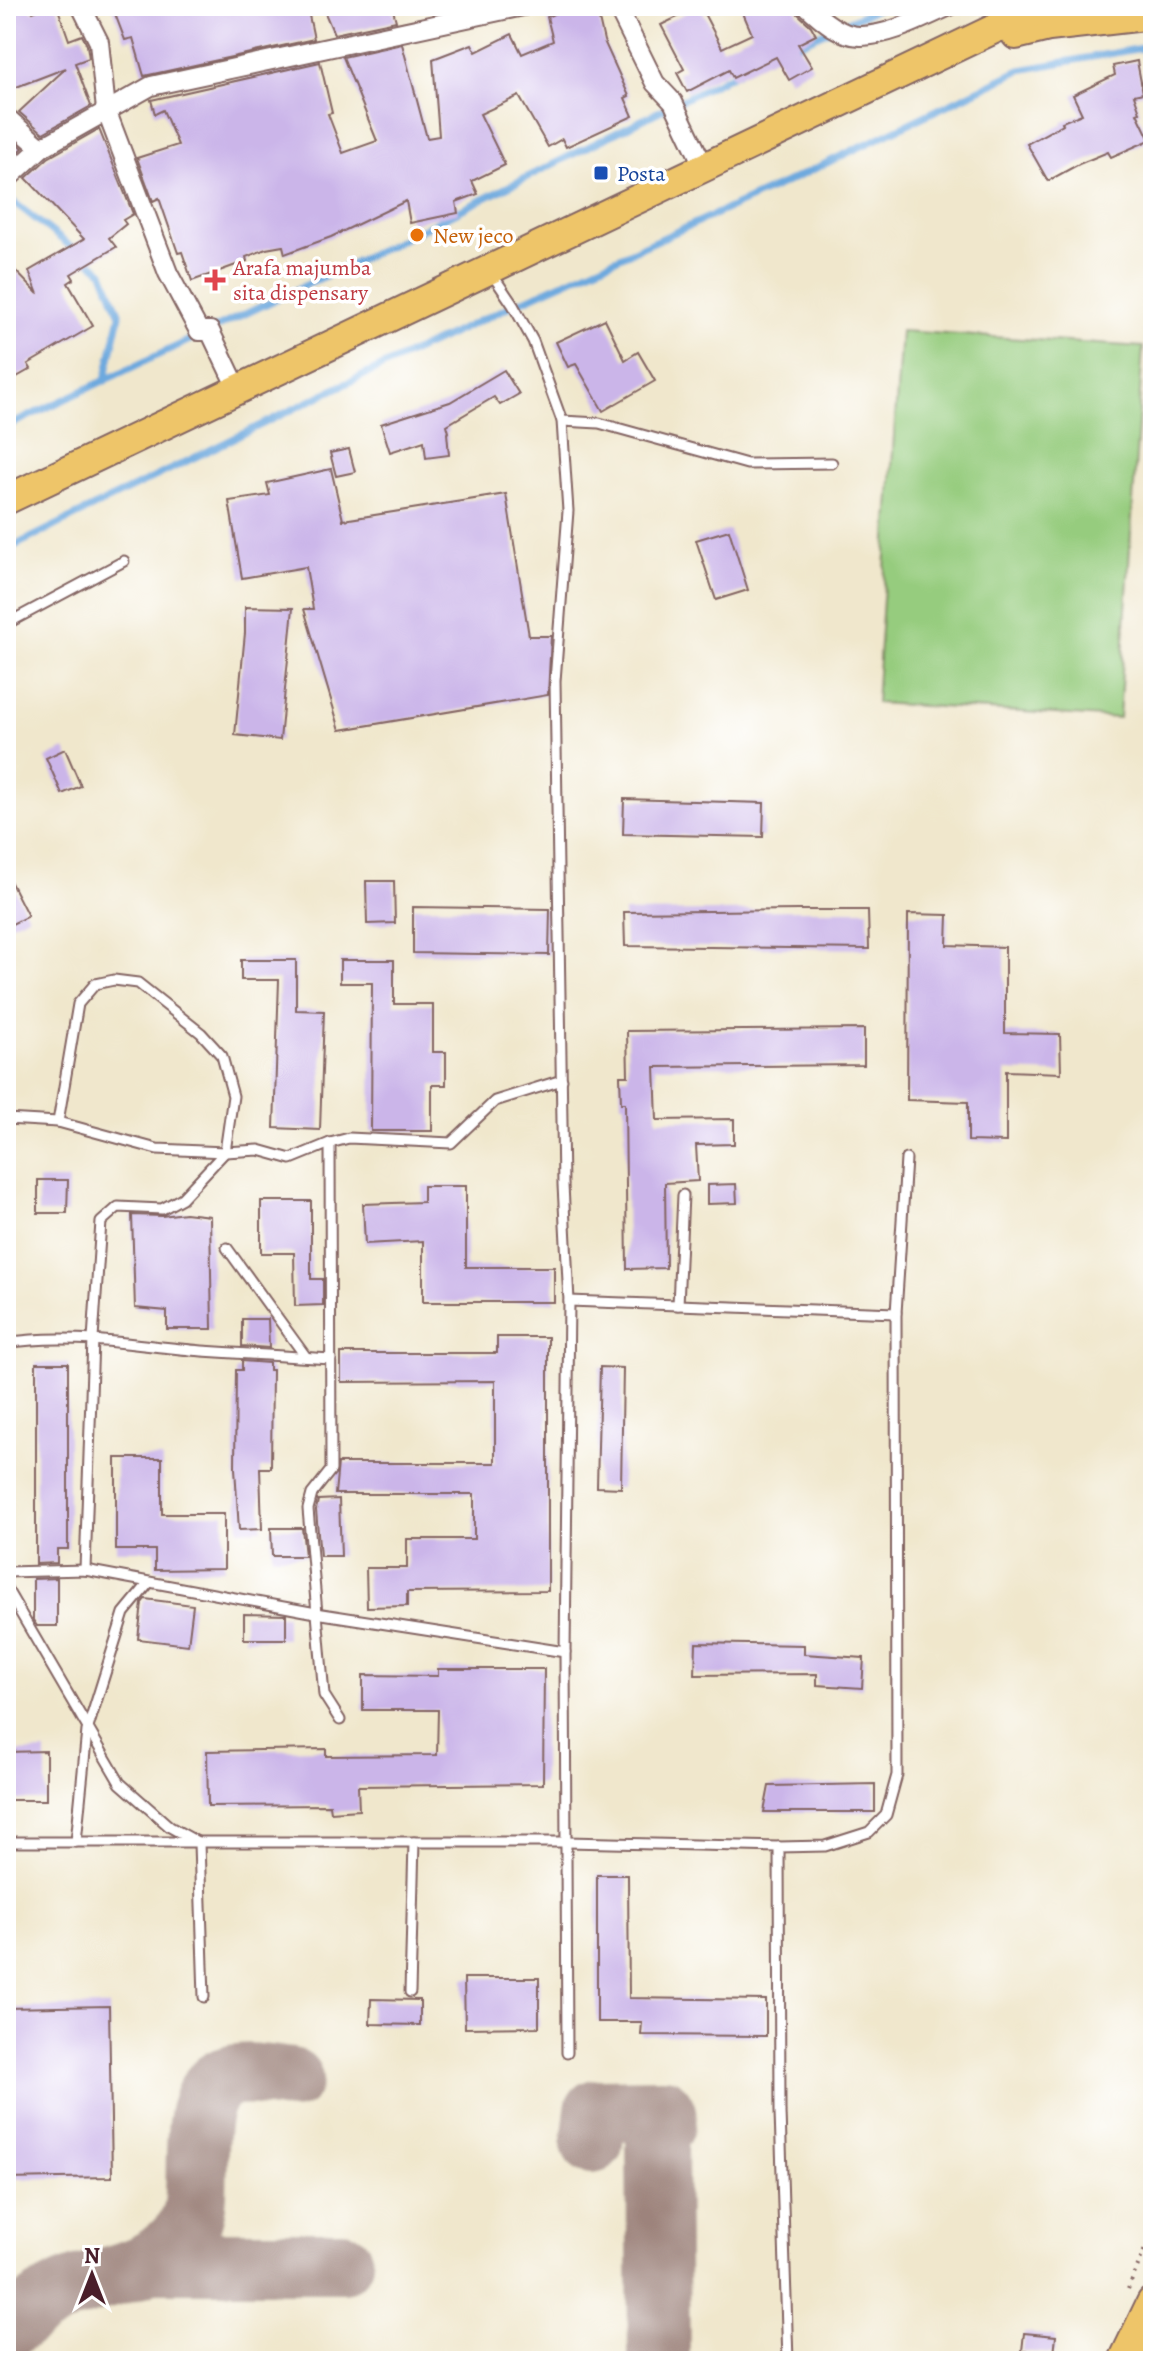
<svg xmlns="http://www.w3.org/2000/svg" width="1159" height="2367" font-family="Alegreya,serif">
  <rect width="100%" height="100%" fill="#fff"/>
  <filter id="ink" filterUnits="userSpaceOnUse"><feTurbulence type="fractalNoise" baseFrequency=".0125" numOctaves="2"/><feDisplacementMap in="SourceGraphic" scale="16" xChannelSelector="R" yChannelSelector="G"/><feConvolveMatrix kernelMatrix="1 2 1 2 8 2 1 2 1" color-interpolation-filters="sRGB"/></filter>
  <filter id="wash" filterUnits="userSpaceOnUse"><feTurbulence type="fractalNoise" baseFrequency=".006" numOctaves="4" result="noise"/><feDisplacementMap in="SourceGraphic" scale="32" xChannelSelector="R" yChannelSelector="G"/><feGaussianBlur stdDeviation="1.8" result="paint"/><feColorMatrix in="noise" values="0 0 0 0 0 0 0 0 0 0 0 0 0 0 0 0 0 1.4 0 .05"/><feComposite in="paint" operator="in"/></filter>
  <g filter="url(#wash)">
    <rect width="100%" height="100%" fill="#f0e7cc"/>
    <polygon fill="#96cc7e" stroke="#707654" stroke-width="2" points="901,331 1143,347 1119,718 876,703"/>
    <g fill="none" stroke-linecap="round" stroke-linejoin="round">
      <g stroke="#6da9de" stroke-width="7">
        <polyline points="789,48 883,6"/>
        <polyline points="6,196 103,272 120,315 105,381"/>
        <polyline points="6,427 393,244 738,72"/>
        <polyline points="6,550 324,394 513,305 785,183 1020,70 1153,46"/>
      </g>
      <g stroke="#9d837c" stroke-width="62">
        <path d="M592,2143L596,2110L663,2109C670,2119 662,2129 657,2139L659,2361"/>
        <polyline points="151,2262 342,2262"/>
        <path d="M6,2329C22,2318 39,2305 57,2296C94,2276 142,2276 173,2245C182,2236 190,2227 193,2215C203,2179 184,2095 225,2078C245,2070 271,2077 292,2079"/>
      </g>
    </g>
    <g id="blocks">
      <g fill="#cbb5e9">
        <polygon points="6,6 29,6 33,12 47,6 57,6 69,40 82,35 87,45 89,58 75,63 91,106 43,133 19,112 66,68 6,91"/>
        <polygon points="112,6 242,6 243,9 263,6 264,12 286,6 307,6 314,39 144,76 133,38 125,40"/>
        <polygon points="322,6 392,6 396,21 334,34"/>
        <polygon points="570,6 596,6 604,41 629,96 625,98 633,116 566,147 562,139 548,147 519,96 480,114 505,165 472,181 478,194 456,202 458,213 410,223 406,201 331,237 285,254 283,246 266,249 246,257 247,261 192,281 182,252 178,253 159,198 153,201 137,158 178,145 163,110 155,114 151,100 320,62 332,113 328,114 343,153 377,141 343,57 402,44 427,138 439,136 433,59 472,44 476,52 512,34 522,54 553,41 547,17"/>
        <polygon points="700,6 722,48 752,34 740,6 795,6 798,14 811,26 816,35 798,44 812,67 789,80 776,57 733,78 729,70 687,92 677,73 684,69 661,25"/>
        <polygon points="1137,61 1143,93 1134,95 1140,112 1137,113 1150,140 1111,157 1108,152 1079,164 1048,181 1027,144 1063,124 1062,122 1082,114 1073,95 1115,75 1113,66"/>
        <polygon points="99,129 133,214 123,220 126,224 109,238 116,247 71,274 74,279 68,283 93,326 28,364 31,369 6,383 6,261 38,294 29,271 84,239 26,178 48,158"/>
        <polygon points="6,133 23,148 9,161 6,157"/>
        <polygon points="605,319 625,360 638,352 655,381 603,411 576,364 568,367 556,342"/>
        <polygon points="504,370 519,394 500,405 494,397 447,425 449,432 447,433 449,455 426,458 424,441 390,452 381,424 450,402"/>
        <polygon points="349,449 355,472 336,476 330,453"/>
        <polygon points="331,469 343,520 506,494 529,636 551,636 548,695 340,730 304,609 313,609 306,567 242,578 229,501 270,495 267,483"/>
        <polygon points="729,530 748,590 716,600 696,540"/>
        <polygon points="245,607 293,608 280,740 235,735 245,633"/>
        <polygon points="65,749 81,786 62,794 46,758"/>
        <polygon points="624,799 764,803 763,837 623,834"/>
        <polygon points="6,873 28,916 6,927"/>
        <polygon points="366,881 394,881 395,923 367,924"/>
        <polygon points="413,907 550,909 549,955 413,953"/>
        <polygon points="799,910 868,910 869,949 625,946 624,912"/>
        <polygon points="908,914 948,915 947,945 1005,947 1005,1033 1060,1034 1061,1073 1006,1071 1006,1142 968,1141 968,1102 907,1100"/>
        <polygon points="241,960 296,960 296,1010 324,1011 320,1130 274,1128 279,980 241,980"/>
        <polygon points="340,960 394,960 394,1004 433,1004 433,1052 446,1052 446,1085 432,1085 432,1131 371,1131 372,983 340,983"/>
        <polygon points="864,1029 864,1065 655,1067 657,1120 734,1119 734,1144 696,1145 698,1181 665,1183 666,1268 627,1269 625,1103 621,1103 620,1076 628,1076 627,1031"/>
        <polygon points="38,1180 68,1180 67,1213 38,1213"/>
        <polygon points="736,1184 737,1203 707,1204 707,1185"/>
        <polygon points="423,1186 466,1186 466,1267 554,1267 554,1302 423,1302 423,1241 365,1244 363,1204 423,1202"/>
        <polygon points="261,1201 311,1201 311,1279 323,1279 323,1305 295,1306 294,1253 261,1253"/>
        <polygon points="185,1213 210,1216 212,1329 167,1329 167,1311 135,1308 132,1215 162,1216"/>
        <polygon points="242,1319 268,1319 269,1348 242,1346"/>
        <polygon points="497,1337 548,1337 548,1591 407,1592 407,1606 367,1607 366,1568 407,1568 407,1539 474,1539 474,1494 335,1494 338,1463 495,1463 495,1381 341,1382 341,1353 497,1353"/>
        <polygon points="242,1361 269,1363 269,1370 272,1370 271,1468 260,1468 262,1529 239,1530 235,1468 236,1370 242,1370"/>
        <polygon points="36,1363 68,1363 68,1549 57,1549 57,1563 36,1564"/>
        <polygon points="600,1367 623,1368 621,1488 597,1487"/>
        <polygon points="116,1458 162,1458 162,1514 224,1514 224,1569 155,1570 155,1550 116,1550"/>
        <polygon points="339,1499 341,1556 320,1556 316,1510 318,1500"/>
        <polygon points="271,1528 302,1528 305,1556 272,1556"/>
        <polygon points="57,1578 57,1626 37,1626 33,1620 33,1579"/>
        <polygon points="145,1599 193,1605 188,1645 138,1639 142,1603"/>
        <polygon points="244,1614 286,1615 286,1639 244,1639"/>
        <polygon points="696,1643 804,1645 804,1654 864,1658 862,1688 817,1685 817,1674 695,1675"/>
        <polygon points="438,1669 544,1669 543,1784 358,1786 359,1810 331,1812 330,1805 208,1806 207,1751 326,1749 326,1756 437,1755 438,1710 363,1710 363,1675 438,1676"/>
        <polygon points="46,1751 46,1800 6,1800 6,1752"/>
        <polygon points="875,1784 875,1812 764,1812 769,1786"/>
        <polygon points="597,1875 628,1875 629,1998 766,2000 766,2036 641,2035 642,2022 597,2022"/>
        <polygon points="464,1978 539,1978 539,2027 465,2028"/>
        <polygon points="371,1999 420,2000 420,2025 370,2024"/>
        <polygon points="109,2006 112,2177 6,2179 6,2008"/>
        <polygon points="1024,2333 1056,2336 1054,2354 1022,2351"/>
      </g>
    </g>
  </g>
  <g filter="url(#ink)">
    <use href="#blocks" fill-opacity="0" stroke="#846563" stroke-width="2"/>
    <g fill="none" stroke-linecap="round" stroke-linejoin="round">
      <g stroke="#846563" stroke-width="13">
        <g id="lane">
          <polyline points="490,271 513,305 533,341 562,421 568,511 555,681 563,1185 569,1301 565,1652 567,2053"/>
          <polyline points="562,421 599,423 747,464 832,463"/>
          <polyline points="6,624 124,561"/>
          <polyline points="6,1119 58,1122 157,1149 225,1152 259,1150 291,1159 330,1143 349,1138 451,1143 495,1101 562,1080"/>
          <polyline points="58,1122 78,1004 95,984 114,980 138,983 201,1033 222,1056 233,1096 225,1152 182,1198 162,1209 118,1207 101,1222 93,1339 85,1570"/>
          <polyline points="330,1143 331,1470 312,1494 308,1509 324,1695 340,1720"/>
          <polyline points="227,1248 306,1357"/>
          <polyline points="569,1301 896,1313"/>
          <polyline points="678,1305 683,1195"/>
          <path d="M6,1343C72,1332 137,1346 202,1351C245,1354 288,1356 331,1359"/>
          <polyline points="6,1572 85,1570 316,1613 565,1652"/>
          <polyline points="6,1588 120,1783 170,1827 199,1843 204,1997"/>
          <polyline points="6,1842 567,1842 779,1847 825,1846 869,1832 886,1815 897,1775 896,1313 906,1159"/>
          <polyline points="76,1842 87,1731 124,1613 148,1584"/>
          <polyline points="779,1847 780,2112 788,2361"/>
          <polyline points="410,1992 414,1842"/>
        </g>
      </g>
      <g stroke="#846563" stroke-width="22">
        <g id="street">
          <polyline points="81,6 99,42 106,110 168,273 199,331 210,331 238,390"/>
          <polyline points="617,6 655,83 673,102 704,167"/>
          <path d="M807,6C821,19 841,37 861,36C892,35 922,18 950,6"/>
          <polyline points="6,117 41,148"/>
          <polyline points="6,180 41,148 151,86 523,6"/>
        </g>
      </g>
      <g stroke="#846563" stroke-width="32">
        <g id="primary">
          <polyline points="1016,35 1049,27 1153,15"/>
          <path d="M6,500C341,339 676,178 1013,20L1051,6"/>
        </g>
      </g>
      <g stroke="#846563" stroke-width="36">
        <polyline id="highway" points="1125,2361 1153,2303"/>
      </g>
      <polyline stroke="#846563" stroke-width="4" stroke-dasharray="2 6" stroke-linecap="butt" points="1128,2289 1153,2230"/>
      <use href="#lane" stroke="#fff" stroke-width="9"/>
      <use href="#street" stroke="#fff" stroke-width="18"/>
      <use href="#primary" stroke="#eec569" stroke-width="28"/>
      <use href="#highway" stroke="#eec569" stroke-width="32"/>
    </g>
  </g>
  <rect fill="#1a4fb4" stroke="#fff" stroke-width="3" x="593" y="165" width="16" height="16" rx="4"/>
  <circle fill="#e8710a" stroke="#fff" stroke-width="3" cx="417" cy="235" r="8"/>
  <path fill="#e0444e" stroke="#fff" stroke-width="3" d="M211 268h8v8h8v8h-8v8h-8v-8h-8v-8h8z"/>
  <g text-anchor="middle" stroke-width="7" stroke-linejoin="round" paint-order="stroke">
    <g font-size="22" fill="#164399" stroke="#fff" text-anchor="start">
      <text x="617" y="181">Posta</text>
    </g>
    <g font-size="22" fill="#c56008" stroke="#fff" text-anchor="start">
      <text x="433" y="243">New jeco</text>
    </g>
    <g font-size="22" fill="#be3a42" stroke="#fff" text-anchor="start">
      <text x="233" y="275">Arafa majumba<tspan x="233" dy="25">sita dispensary</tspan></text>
    </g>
  </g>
  <rect width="1159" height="2367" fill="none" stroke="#fff" stroke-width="32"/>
  <g transform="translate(92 2275)" stroke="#ffffff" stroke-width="6" paint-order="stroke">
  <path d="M0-6L14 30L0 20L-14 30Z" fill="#4a1f2b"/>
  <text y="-12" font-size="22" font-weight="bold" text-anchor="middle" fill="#4a1f2b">N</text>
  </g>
</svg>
